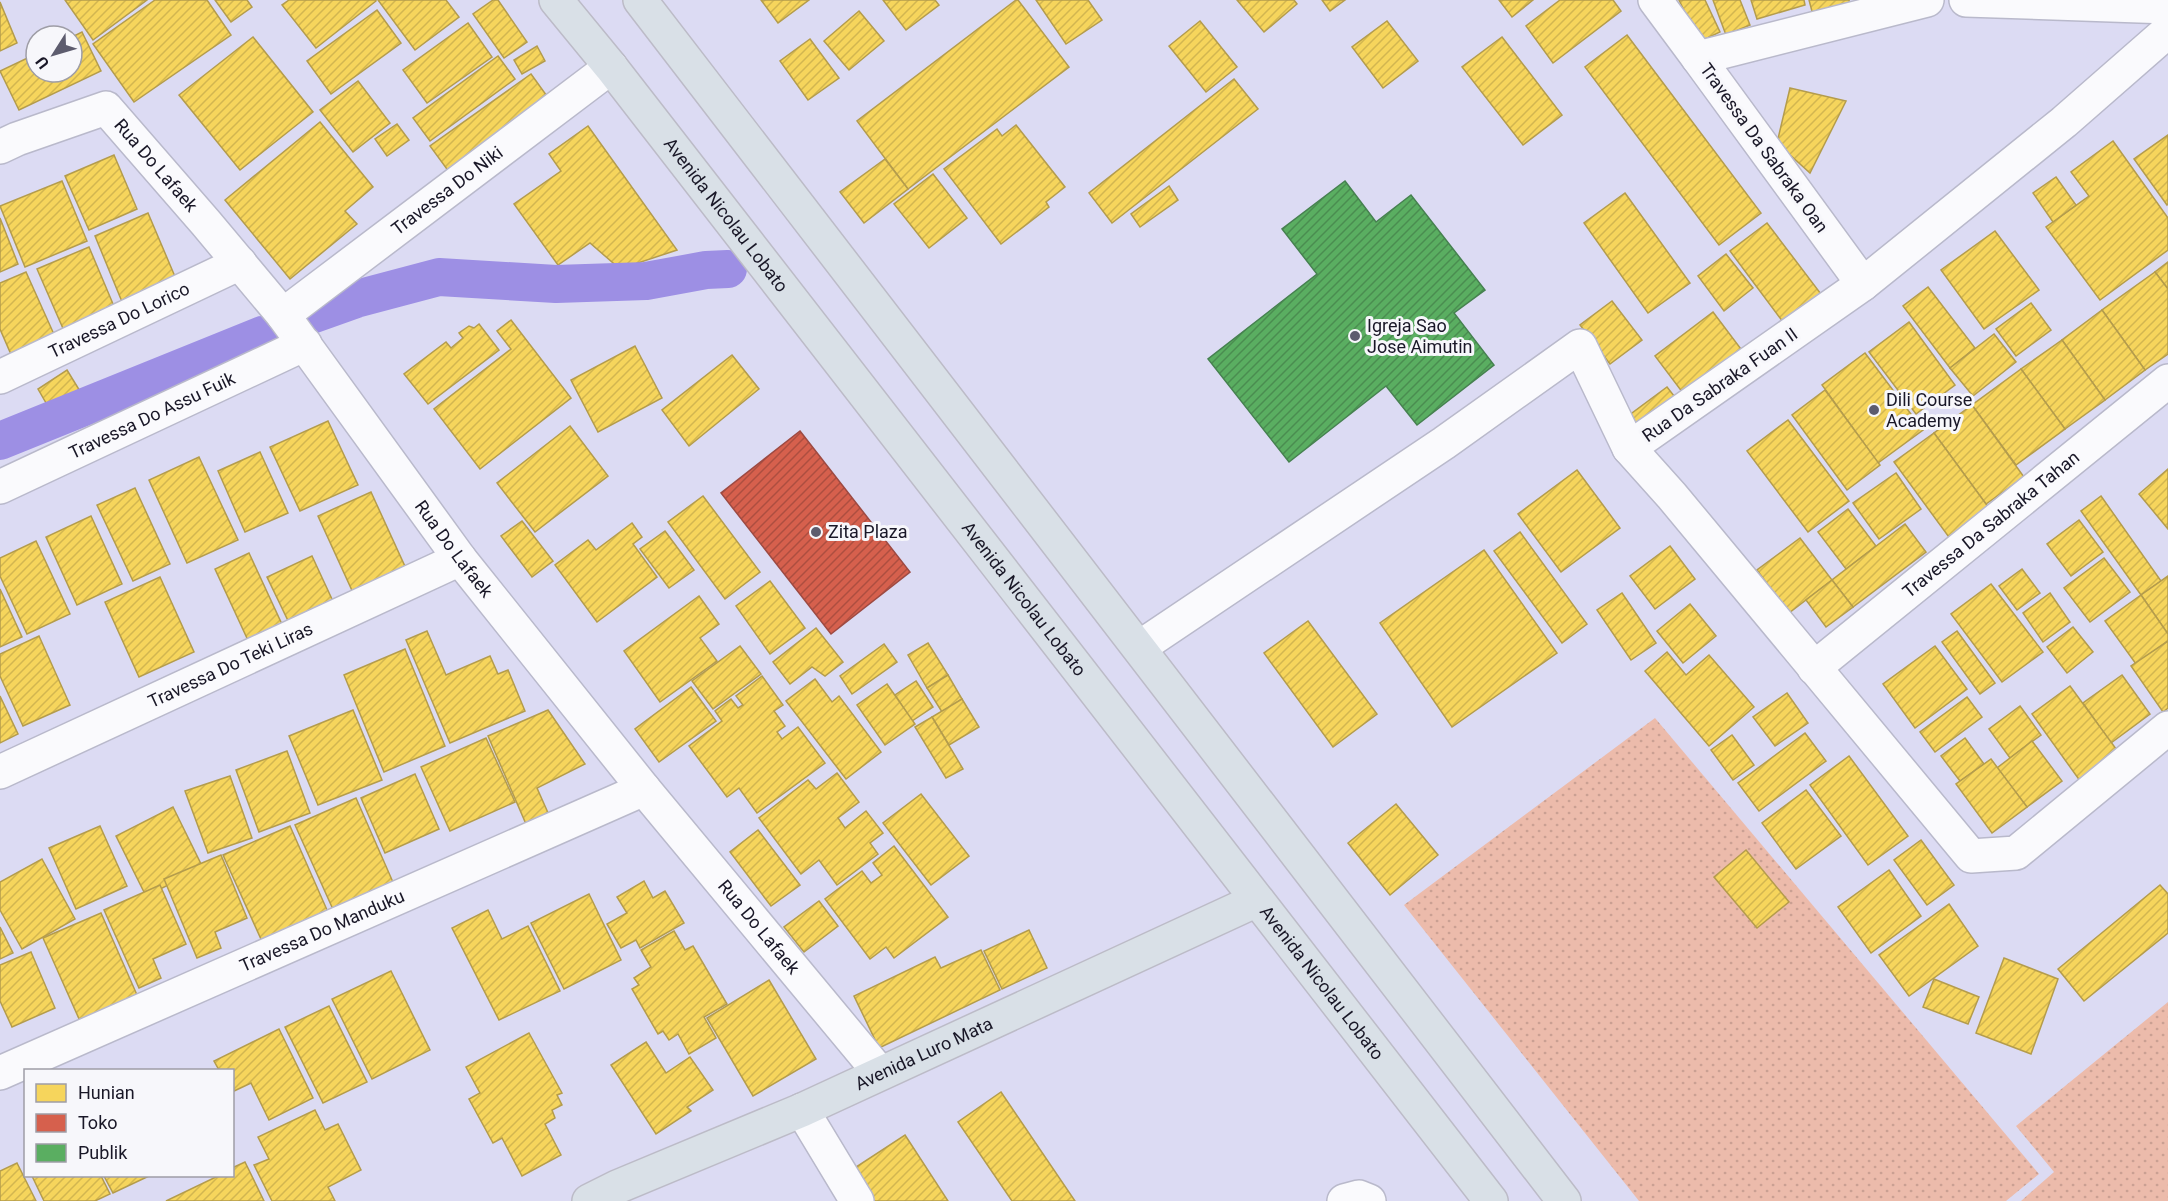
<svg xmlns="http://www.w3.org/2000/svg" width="2168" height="1201" font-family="Roboto,sans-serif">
  <defs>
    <pattern id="grass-dots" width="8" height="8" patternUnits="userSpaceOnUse" patternTransform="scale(1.5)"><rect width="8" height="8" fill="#ecbbab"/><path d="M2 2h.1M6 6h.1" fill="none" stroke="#caa093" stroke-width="1.8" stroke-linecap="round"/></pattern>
    <pattern id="homes-hatch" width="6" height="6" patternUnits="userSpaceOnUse" patternTransform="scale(1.5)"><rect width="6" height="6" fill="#f6d55c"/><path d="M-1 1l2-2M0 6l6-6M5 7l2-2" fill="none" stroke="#d2b650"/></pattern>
    <pattern id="shops-hatch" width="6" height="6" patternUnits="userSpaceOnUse" patternTransform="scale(1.5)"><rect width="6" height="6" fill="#d6604d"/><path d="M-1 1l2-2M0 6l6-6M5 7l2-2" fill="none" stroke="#ad4e40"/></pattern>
    <pattern id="public-hatch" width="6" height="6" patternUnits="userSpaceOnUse" patternTransform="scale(1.5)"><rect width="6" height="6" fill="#5aae61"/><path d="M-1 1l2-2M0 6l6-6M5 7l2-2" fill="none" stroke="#4a8d50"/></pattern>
  </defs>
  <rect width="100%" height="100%" fill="#dcdbf3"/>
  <g fill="url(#grass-dots)">
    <polygon points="1655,718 2039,1174 2006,1201 1639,1201 1404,905"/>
    <polygon points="2168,1002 2168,1201 2021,1201 2054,1172 2016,1126"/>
  </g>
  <g fill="url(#homes-hatch)" stroke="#b49c4c" stroke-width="1.5">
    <polygon points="65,0 147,0 93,40"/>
    <polygon points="155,0 207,0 231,35 134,102 93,44"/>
    <polygon points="215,0 247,0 252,7 231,22"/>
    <polygon points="289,0 376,0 376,1 316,48 282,5"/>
    <polygon points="378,0 446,0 459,17 415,50"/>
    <polygon points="493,0 498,0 527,42 504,58 473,14"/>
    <polygon points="761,0 809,0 778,23"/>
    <polygon points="883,0 935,0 939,5 906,30"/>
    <polygon points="1016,0 1018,0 1069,67 908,189 857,121"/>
    <polygon points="1036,0 1088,0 1102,20 1066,44"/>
    <polygon points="1237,0 1294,0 1297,4 1264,32"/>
    <polygon points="1322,0 1345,0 1330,11"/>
    <polygon points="1499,0 1533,0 1512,17"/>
    <polygon points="1560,0 1613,0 1621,11 1553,63 1526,26"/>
    <polygon points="1679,0 1705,0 1720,32 1699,42"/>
    <polygon points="1713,0 1740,0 1750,25 1726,35"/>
    <polygon points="1751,0 1804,0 1805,5 1757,19"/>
    <polygon points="1809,0 1849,0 1850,6 1813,15"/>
    <polygon points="0,2 17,43 0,51"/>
    <polygon points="377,10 401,43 331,94 307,61"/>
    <polygon points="859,11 884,41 849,70 824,41"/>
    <polygon points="1200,21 1237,67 1206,92 1169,46"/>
    <polygon points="1387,21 1418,61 1383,88 1352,47"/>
    <polygon points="468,23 492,57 427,103 403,70"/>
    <polygon points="82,32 101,71 19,110 0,71 36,54 36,72 72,72 72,37"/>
    <polygon points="1627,35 1761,213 1719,245 1585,67"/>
    <polygon points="253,37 313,112 240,170 179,95"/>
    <polygon points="1502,37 1562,115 1523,145 1462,67"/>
    <polygon points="810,39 839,78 808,100 780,61"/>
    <polygon points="537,46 545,61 522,74 514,60"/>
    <polygon points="498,56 515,79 430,141 413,118"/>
    <polygon points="531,74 552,103 452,176 430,146"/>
    <polygon points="1234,79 1258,109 1112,223 1089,193"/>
    <polygon points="358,81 390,123 353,152 320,110"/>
    <polygon points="1790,88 1846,101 1810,173 1777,143"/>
    <polygon points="320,122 373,187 345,211 357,224 290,279 225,200"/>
    <polygon points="397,124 409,140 387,156 375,139"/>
    <polygon points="1016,125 1065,187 1046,202 1049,207 1001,244 944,169 997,129 1002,136"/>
    <polygon points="588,126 677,250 620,269 590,243 558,265 514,204 561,171 549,154"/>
    <polygon points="2168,135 2168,204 2167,205 2134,159"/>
    <polygon points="2113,141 2168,218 2168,250 2100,300 2046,227 2089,196 2071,172"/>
    <polygon points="114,155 137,209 89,230 65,176"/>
    <polygon points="885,159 908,189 864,223 840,192"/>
    <polygon points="933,174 967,218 929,248 894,204"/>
    <polygon points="2056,177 2076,205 2053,222 2033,193"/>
    <polygon points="62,181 87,241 25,267 0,206"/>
    <polygon points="1169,186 1178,200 1140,227 1131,214"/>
    <polygon points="1625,193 1690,283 1648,313 1584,223"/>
    <polygon points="148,213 179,286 125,309 95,236"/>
    <polygon points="0,218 18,264 0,272"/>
    <polygon points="1767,223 1824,298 1786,326 1730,251"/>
    <polygon points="1995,231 2039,290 1984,329 1941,270"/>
    <polygon points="89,247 116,311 65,333 37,269"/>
    <polygon points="1726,254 1753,288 1724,311 1698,276"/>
    <polygon points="2168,262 2168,289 2155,272"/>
    <polygon points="26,272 57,341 13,359 0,329 0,283"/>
    <polygon points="2155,272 2168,289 2168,354 2145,370 2102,310"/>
    <polygon points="1928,287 1975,348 1950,368 1903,306"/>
    <polygon points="1612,301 1642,340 1610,364 1580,325"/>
    <polygon points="2031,303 2051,330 2016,356 1996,329"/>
    <polygon points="2102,310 2145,370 2105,400 2062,340"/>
    <polygon points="1713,312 1747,357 1689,401 1655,356"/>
    <polygon points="511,320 571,398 480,469 434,409 511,349 497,331"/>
    <polygon points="1909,322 1955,385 1916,414 1869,352"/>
    <polygon points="479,324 499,350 428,404 404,374 446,342 451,348 463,338 459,333 469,326 474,328"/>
    <polygon points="1994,334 2016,362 1973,396 1950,368"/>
    <polygon points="2062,340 2105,400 2065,429 2021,369"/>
    <polygon points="635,346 662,398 598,432 571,380"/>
    <polygon points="1865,353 1923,430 1878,463 1822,385"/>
    <polygon points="732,355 759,389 689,446 662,410"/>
    <polygon points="2021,369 2065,429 2016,465 1972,405"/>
    <polygon points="67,370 83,396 53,415 38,389"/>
    <polygon points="1667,387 1682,406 1634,441 1620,422"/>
    <polygon points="1825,390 1880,465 1847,490 1792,415"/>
    <polygon points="1972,405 2024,477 1986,504 1934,433"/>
    <polygon points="1788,420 1849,501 1808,532 1747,451"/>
    <polygon points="328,421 358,485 300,511 270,447"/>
    <polygon points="570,426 608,476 535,532 497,483"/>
    <polygon points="1934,433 1994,515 1954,544 1894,462"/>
    <polygon points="260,452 288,513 245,532 218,471"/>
    <polygon points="199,457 238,540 187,563 149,480"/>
    <polygon points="2168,469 2168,529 2139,494"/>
    <polygon points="1577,470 1620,528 1561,572 1518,514"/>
    <polygon points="1896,473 1921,509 1879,539 1853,503"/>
    <polygon points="135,488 170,564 133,581 97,505"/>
    <polygon points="371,492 408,573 355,597 318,516"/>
    <polygon points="703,496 760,572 725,599 668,522"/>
    <polygon points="2101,496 2161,581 2141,595 2081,511"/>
    <polygon points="1848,509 1876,546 1846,569 1818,532"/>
    <polygon points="91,516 122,584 77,605 46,537"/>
    <polygon points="2079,520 2103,552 2071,576 2047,544"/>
    <polygon points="522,521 553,561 532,577 501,536"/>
    <polygon points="632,523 642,537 633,544 657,577 597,622 555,565 588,540 596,550"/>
    <polygon points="1905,524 1926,552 1853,607 1832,580"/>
    <polygon points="665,531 694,570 669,588 640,549"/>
    <polygon points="1520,532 1587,624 1562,643 1494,551"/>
    <polygon points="1800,538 1832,580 1789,613 1757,570"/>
    <polygon points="36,541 70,614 27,634 0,576 0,558"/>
    <polygon points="1670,546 1695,579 1655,609 1630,576"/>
    <polygon points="1484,550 1557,653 1452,727 1380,623"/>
    <polygon points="249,553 286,633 252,649 215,569"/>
    <polygon points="312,556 337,610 293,631 267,577"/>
    <polygon points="2104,558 2130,592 2090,622 2064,588"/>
    <polygon points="2022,569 2040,593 2017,610 1999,586"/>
    <polygon points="2168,576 2168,634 2141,595"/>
    <polygon points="160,577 194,652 139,677 105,602"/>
    <polygon points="1832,580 1853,607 1826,627 1806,600"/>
    <polygon points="770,581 805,628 770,654 736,606"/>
    <polygon points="1991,584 2043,652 2002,682 1951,614"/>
    <polygon points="0,589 22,637 0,647"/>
    <polygon points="1622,593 1656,643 1631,660 1597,610"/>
    <polygon points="2050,593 2070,622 2043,642 2023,613"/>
    <polygon points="2141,595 2168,634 2168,641 2136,664 2105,621"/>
    <polygon points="699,596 719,624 700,638 717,661 660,702 624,651"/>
    <polygon points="1690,604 1716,636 1683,663 1657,631"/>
    <polygon points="1308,621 1377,714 1333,747 1264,653"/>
    <polygon points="2073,627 2093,652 2067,673 2047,647"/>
    <polygon points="816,628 843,662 825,676 812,667 790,684 773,662"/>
    <polygon points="427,631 446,675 490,656 498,674 508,670 525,711 450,743 406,640"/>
    <polygon points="1957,631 1995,683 1980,694 1942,642"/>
    <polygon points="39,636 70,705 23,726 0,676 0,654"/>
    <polygon points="2168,641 2168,708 2163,712 2131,666"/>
    <polygon points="928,643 948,675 927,688 908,655"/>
    <polygon points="884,644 897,662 852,694 840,676"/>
    <polygon points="740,646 761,674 713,709 692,681"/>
    <polygon points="1935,646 1967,689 1915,728 1883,684"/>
    <polygon points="405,649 445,746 384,772 344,675"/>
    <polygon points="1667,652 1686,675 1709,655 1754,707 1709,746 1645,671"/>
    <polygon points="948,675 962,699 942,712 927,688"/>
    <polygon points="2122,675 2150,714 2111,743 2083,703"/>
    <polygon points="762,676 783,705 774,711 785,726 777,732 782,739 798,727 825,763 757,813 739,788 727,797 689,746 722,721 715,711 731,699 738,708 743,705 736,696"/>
    <polygon points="815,679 832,702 839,696 881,752 846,779 786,701"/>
    <polygon points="916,681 933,707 912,721 895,695"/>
    <polygon points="887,684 915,724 885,745 857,705"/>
    <polygon points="2070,686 2122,757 2083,785 2032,714"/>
    <polygon points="691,687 716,721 659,762 635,729"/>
    <polygon points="1787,693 1808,723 1775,746 1753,717"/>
    <polygon points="0,696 18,734 0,743"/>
    <polygon points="1967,697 1982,717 1935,752 1920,732"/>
    <polygon points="962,699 979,727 949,745 932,717"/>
    <polygon points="2020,706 2041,735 2010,758 1989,729"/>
    <polygon points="353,710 382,780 318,805 289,736"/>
    <polygon points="548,710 585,764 537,788 549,815 526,824 488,736"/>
    <polygon points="932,717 963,769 946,778 915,727"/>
    <polygon points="1805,733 1826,761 1759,811 1738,783"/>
    <polygon points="1732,735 1754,765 1733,780 1711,750"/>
    <polygon points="486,738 515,802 450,831 421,767"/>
    <polygon points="1965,738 1984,764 1960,781 1941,756"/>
    <polygon points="2032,741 2062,781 2027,807 1997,768"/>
    <polygon points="287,751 310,813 259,832 236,770"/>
    <polygon points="1849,756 1908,836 1868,865 1810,785"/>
    <polygon points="1991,759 2027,807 1992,833 1956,784"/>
    <polygon points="837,773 859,802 838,818 845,828 866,811 883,833 870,843 878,854 837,885 819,860 801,874 759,818 808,780 816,789"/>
    <polygon points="415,774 439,829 385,853 361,798"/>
    <polygon points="230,776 252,838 208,853 185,791"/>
    <polygon points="1806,790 1841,836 1796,869 1762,823"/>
    <polygon points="921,794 969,856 931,885 883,823"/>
    <polygon points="356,798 396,889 336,916 295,825"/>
    <polygon points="1396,804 1438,855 1390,895 1348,843"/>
    <polygon points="173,807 203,868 146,896 116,836"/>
    <polygon points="100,826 127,886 76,909 49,848"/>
    <polygon points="290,826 331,919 265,948 223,855"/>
    <polygon points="758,830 800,885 771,906 730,852"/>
    <polygon points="1921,840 1954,885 1927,905 1894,860"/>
    <polygon points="894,846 948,917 894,958 886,947 870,959 825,899 862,871 871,883 882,875 873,863"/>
    <polygon points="1746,850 1789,902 1757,928 1714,877"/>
    <polygon points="221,855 247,918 215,932 221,948 197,958 164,879"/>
    <polygon points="42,859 75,919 22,949 0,910 0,882"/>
    <polygon points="1889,870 1921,916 1871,953 1838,907"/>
    <polygon points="644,881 653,898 665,891 684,923 640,948 636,940 621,948 607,924 627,913 617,897"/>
    <polygon points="160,885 186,944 153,959 161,978 139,988 104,910"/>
    <polygon points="2160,885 2168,894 2168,933 2084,1001 2058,969"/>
    <polygon points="589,894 621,960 564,989 531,923"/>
    <polygon points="819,901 838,926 804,952 784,927"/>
    <polygon points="1949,904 1978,946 1909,996 1879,955"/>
    <polygon points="488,910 502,939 528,926 560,991 499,1020 452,928"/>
    <polygon points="101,913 141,1004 84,1030 43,938"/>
    <polygon points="0,927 13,953 0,959"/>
    <polygon points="1029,930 1047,968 1002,989 984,951"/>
    <polygon points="674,931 685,950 693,946 727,1004 704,1017 716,1038 689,1054 678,1034 669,1040 663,1031 658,1034 632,989 639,985 634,978 651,967 641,950"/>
    <polygon points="981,950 1000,990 879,1048 854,996 935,957 941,968"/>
    <polygon points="31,952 55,1008 12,1027 0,1001 0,965"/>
    <polygon points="2004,958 2058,979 2031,1054 1976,1033"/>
    <polygon points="391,971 430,1050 372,1079 332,999"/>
    <polygon points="1934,979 1979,997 1968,1024 1923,1007"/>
    <polygon points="769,980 816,1059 753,1096 707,1018"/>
    <polygon points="329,1006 367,1082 323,1103 285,1027"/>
    <polygon points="279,1029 313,1098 269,1120 251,1083 232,1092 232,1070 219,1070 214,1061"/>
    <polygon points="529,1033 562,1093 557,1095 562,1105 552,1110 555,1118 545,1124 561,1155 522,1176 502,1138 493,1143 469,1099 480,1093 466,1067"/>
    <polygon points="646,1042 666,1073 690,1057 713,1090 687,1107 691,1111 656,1134 611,1065"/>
    <polygon points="1001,1092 1075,1201 1012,1201 958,1122"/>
    <polygon points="315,1110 325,1130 338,1124 361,1170 328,1187 335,1201 272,1201 254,1165 269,1159 258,1137"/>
    <polygon points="905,1135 948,1201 869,1201 850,1171"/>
    <polygon points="245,1162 264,1201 166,1201 218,1176 232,1176 232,1168"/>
    <polygon points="17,1163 36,1201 0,1201 0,1171"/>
    <polygon points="32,1176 101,1176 110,1194 95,1201 44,1201"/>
    <polygon points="104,1176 149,1176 113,1193"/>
  </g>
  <polygon fill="url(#shops-hatch)" stroke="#9d4a42" stroke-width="1.5" points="800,431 910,572 831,634 721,493"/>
  <polygon fill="url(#public-hatch)" stroke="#468150" stroke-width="1.5" points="1345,181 1376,222 1411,195 1485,290 1454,313 1494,365 1417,425 1386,386 1289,462 1208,359 1317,274 1282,229"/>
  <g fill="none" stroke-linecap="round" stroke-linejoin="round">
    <g stroke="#9d8fe4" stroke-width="38">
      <polyline points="311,315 356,299 439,277 556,284 646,281 706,270 728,269"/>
      <polyline points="0,441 262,335"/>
    </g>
    <g stroke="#b9b9cb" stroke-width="36">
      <g id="minor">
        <polyline points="1655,0 1698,58"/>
        <polyline points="1966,0 2168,7"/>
        <polyline points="2168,31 2064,122 1863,284 1629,448 1672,496 1971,856 2016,853 2168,728"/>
        <path id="s1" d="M0,147L17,139L106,108L206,223L283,315L460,559L644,789L880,1073"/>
        <polyline points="1863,284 1698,58 1927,0"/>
        <path id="s2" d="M283,315L611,67"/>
        <path id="s3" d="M0,377L240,263"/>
        <path id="s4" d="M0,487L305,344"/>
        <polyline points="1140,647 1444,443 1580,346 1629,448"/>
        <path id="s5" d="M1814,668L2168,381"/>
        <path id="s6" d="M0,772L460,559"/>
        <path id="s7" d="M0,1073L644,789"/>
        <polyline points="802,1110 857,1201"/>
        <polyline points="1344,1201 1359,1197 1369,1201"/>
      </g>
    </g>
    <g stroke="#bcbbc7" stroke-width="36">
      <g id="major">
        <path id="s8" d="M556,0L611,67L1491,1201"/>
        <polyline points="640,0 1564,1201"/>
        <path id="s9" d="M589,1201L617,1187L802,1110L1257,900"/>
      </g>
    </g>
    <use href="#minor" stroke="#fafafd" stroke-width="33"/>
    <use href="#major" stroke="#d9e0e7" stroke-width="33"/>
  </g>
  <g fill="#5d5c6e" stroke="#f7f7fb" stroke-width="2">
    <circle cx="1355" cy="336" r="6"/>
    <circle cx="1874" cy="410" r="6"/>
    <circle cx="816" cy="532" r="6"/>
  </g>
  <g text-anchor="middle" stroke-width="6" stroke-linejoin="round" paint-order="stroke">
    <g font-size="18" fill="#191727" stroke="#f7f7fb">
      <text transform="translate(1764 148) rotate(54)" y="6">Travessa Da Sabraka Oan</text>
      <text dy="6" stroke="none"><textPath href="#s1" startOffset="189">Rua Do Lafaek</textPath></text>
      <text dy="6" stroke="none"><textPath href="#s2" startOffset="206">Travessa Do Niki</textPath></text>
      <text dy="6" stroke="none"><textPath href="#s8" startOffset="274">Avenida Nicolau Lobato</textPath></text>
      <text dy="6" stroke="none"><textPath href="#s3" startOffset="132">Travessa Do Lorico</textPath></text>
      <text transform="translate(1720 385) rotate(-35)" y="6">Rua Da Sabraka Fuan II</text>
      <text dy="6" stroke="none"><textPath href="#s4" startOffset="168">Travessa Do Assu Fuik</textPath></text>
      <text dy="6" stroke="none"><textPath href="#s5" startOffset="228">Travessa Da Sabraka Tahan</textPath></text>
      <text dy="6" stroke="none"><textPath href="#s1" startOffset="675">Rua Do Lafaek</textPath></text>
      <text dy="6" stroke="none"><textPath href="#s8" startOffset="760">Avenida Nicolau Lobato</textPath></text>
      <text dy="6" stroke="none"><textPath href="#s6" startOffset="254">Travessa Do Teki Liras</textPath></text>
      <text dy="6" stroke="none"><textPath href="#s1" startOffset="1161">Rua Do Lafaek</textPath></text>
      <text dy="6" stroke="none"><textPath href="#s7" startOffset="352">Travessa Do Manduku</textPath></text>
      <text dy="6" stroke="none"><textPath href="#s8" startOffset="1246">Avenida Nicolau Lobato</textPath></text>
      <text dy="6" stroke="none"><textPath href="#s9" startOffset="366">Avenida Luro Mata</textPath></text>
    </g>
    <g font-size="18" fill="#191727" stroke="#f7f7fb" text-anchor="start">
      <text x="1367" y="332">Igreja Sao<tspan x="1367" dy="21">Jose Aimutin</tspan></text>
      <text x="1886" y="406">Dili Course<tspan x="1886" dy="21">Academy</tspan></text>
      <text x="828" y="538">Zita Plaza</text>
    </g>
  </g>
  <rect x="24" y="1069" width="210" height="108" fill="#f7f7fb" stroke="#9e9da6" stroke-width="1.5"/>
  <rect x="36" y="1084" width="30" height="18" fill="#f6d55c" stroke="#9e9da6" stroke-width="1.5"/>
  <text x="78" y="1099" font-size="18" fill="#191727">Hunian</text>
  <rect x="36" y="1114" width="30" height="18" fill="#d6604d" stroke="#9e9da6" stroke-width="1.5"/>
  <text x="78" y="1129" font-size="18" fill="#191727">Toko</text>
  <rect x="36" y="1144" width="30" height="18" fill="#5aae61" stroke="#9e9da6" stroke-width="1.5"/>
  <text x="78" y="1159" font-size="18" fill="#191727">Publik</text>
  <g transform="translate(54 54) rotate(233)"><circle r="28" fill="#f7f7fb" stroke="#9e9da6" stroke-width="1.5"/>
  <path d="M0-4.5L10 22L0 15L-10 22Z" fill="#5d5c6e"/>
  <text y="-9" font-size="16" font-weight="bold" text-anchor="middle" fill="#191727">U</text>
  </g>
</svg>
